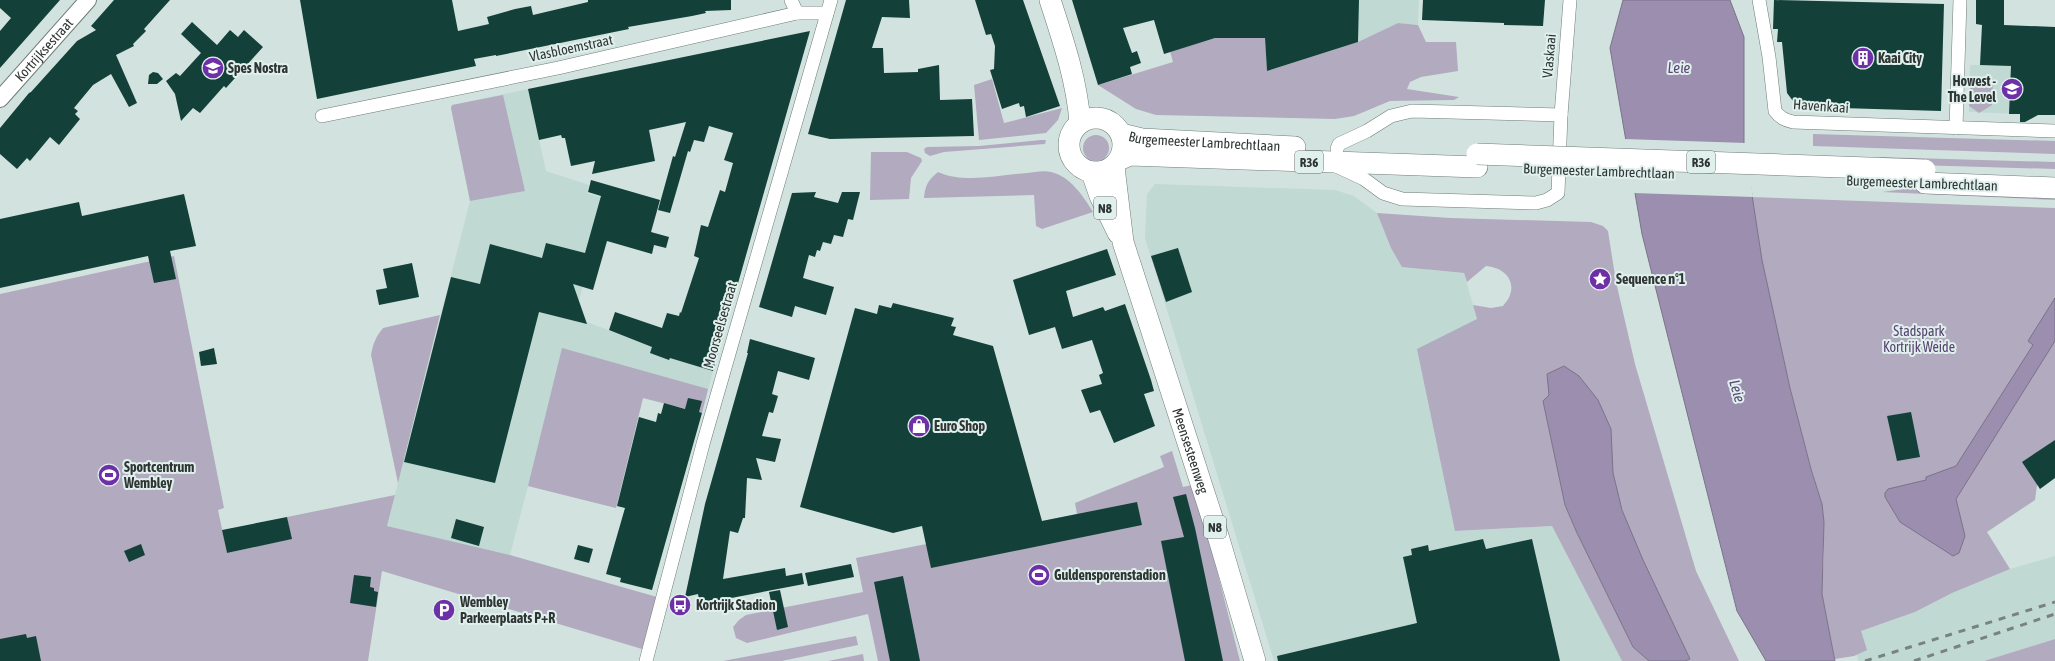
<svg xmlns="http://www.w3.org/2000/svg" width="2055" height="661" font-family="'Asap Condensed',sans-serif">
  <rect width="100%" height="100%" fill="#d2e3df"/>
  <g fill="#c0d9d3">
    <polygon points="1155,0 1419,0 1418,25 1398,23 1358,42 1267,71"/>
    <polygon points="1982,25 2049,27 2048,50 2055,50 2055,115 2038,115 2020,124 2020,114 1969,112 1970,65 1980,65"/>
    <polygon points="528,89 546,171 589,185 587,193 619,203 602,259 590,256 579,301 587,322 672,354 671,358 713,371 702,413 643,398 616,508 528,486 510,555 387,526 470,201 451,108 452,105"/>
    <polygon points="1155,184 1335,190 1354,196 1377,213 1391,248 1428,270 1464,273 1477,319 1455,531 1552,526 1622,661 1274,661 1145,238 1147,194"/>
    <polygon points="2055,556 2055,639 1984,661 1858,661 1857,655 1861,631 1915,612 1952,593 2010,569"/>
  </g>
  <g fill="#b2aabf">
    <polygon points="1398,23 1418,25 1426,42 1456,42 1458,71 1421,77 1410,82 1407,89 1459,97 1454,100 1390,101 1354,116 1335,119 1156,115 1136,109 1098,85 1173,62 1170,51 1215,38 1265,38 1267,71 1358,42"/>
    <polygon points="1971,78 1993,79 1992,105 1979,113 1969,106"/>
    <polygon points="992,79 1004,123 1062,108 1058,120 1046,133 979,140 974,85"/>
    <polygon points="503,95 525,191 470,201 451,108 452,105"/>
    <polygon points="1813,134 2055,141 2055,154 1813,146"/>
    <circle cx="1096" cy="148" r="13"/>
    <polygon points="1041,140 1046,140 1045,144 944,152 930,156 925,153 924,149 927,147 979,146"/>
    <polygon points="871,152 907,152 921,158 922,161 911,178 909,199 870,200"/>
    <polygon points="1877,157 2055,162 2055,169 1916,165"/>
    <path d="M938,172C965,184 998,175 1027,173C1034,172 1044,170 1051,172C1070,176 1084,197 1093,212L1042,229L1036,226L1034,195L924,198C925,186 928,180 938,172Z"/>
    <polygon points="1920,187 2055,193 2055,200 1882,192"/>
    <polygon points="1751,197 2055,208 2055,441 2037,485 2035,500 1987,532 2010,569 1952,593 1915,612 1861,631 1867,650 1854,656 1835,659 1822,594 1824,549 1822,504 1811,468 1790,388 1762,260"/>
    <path d="M1377,213L1450,218L1591,222L1603,226L1608,231L1616,282L1635,364L1696,571L1739,661H1685L1689,659C1663,599 1626,540 1613,475C1610,460 1611,444 1611,429L1549,396L1543,401L1565,505L1577,533L1633,647L1649,661H1622L1552,526L1455,531L1417,349L1477,319L1473,305L1491,308L1503,306C1505,303 1509,299 1510,295C1516,278 1501,267 1486,266L1467,282L1464,273L1402,267L1391,248Z"/>
    <polygon points="174,256 224,508 218,510 227,553 291,539 287,517 395,495 387,526 510,555 657,597 642,649 382,571 368,661 0,661 0,294"/>
    <path d="M440,315L398,483L371,355C373,343 376,337 383,328Z"/>
    <polygon points="562,348 708,389 702,413 643,398 616,508 528,486"/>
    <polygon points="1172,451 1183,487 1192,485 1208,535 1240,661 878,661 868,614 747,643 736,638 733,627 739,620 746,615 863,592 856,558 1077,514 1075,503 1164,467 1160,456"/>
    <polygon points="856,636 858,645 782,661 723,661"/>
    <polygon points="2055,639 2055,661 1984,661"/>
    <polygon points="863,654 864,661 828,661"/>
  </g>
  <g fill="#9b8eaf" stroke="#7b738a">
    <polygon points="1623,0 1730,0 1744,37 1744,143 1762,260 1790,388 1811,469 1822,504 1824,522 1822,594 1835,661 1766,661 1737,611 1642,234 1610,48"/>
    <polygon points="2055,298 2055,341 1956,499 1965,536 1959,553 1953,556 1900,522 1885,497 1885,493 1888,489 1926,480 1926,477 1956,466 2033,345 2028,341"/>
    <polygon points="1564,366 1579,376 1598,400 1611,429 1613,473 1622,510 1643,560 1690,659 1685,661 1649,661 1633,647 1577,533 1565,505 1543,401 1549,395 1547,374"/>
  </g>
  <polygon fill="#d2e3df" points="1624,139 1746,143 1753,197 1633,193"/>
  <g fill="#134139">
    <polygon points="0,0 60,0 0,68 0,31 11,18 0,8"/>
    <polygon points="114,0 170,0 144,29 146,31 133,44 134,46 116,55 137,103 129,107 111,74 93,85 74,108 78,111 75,114 80,119 59,145 50,137 30,161 27,158 17,169 0,154 0,128 29,93 31,92 77,41 96,30 91,26"/>
    <polygon points="300,0 452,0 458,31 489,24 487,17 515,9 531,6 533,15 588,2 588,0 731,0 731,10 705,11 706,13 692,16 628,27 629,29 565,42 496,56 496,55 474,59 476,66 317,99"/>
    <polygon points="846,0 909,0 910,18 882,17 872,48 883,48 884,73 918,72 918,69 939,65 940,100 972,99 974,136 830,139 808,134"/>
    <polygon points="975,0 1023,0 1060,106 1026,117 1024,106 1020,107 1019,103 1002,109 990,70 994,69 995,46 991,34 986,35"/>
    <polygon points="1072,0 1359,0 1358,42 1267,71 1265,38 1215,38 1164,54 1154,20 1123,28 1132,53 1137,51 1141,63 1130,67 1132,74 1098,85"/>
    <polygon points="1423,0 1545,0 1543,26 1504,25 1504,23 1422,20"/>
    <polygon points="1774,0 1944,4 1941,111 1808,107 1796,105 1787,93 1782,42 1777,42 1778,29 1773,29"/>
    <polygon points="1976,0 2004,0 2004,25 2055,27 2055,115 2038,115 2025,122 2020,122 2020,114 2009,114 2011,66 1980,65 1982,25 1976,24"/>
    <polygon points="192,22 217,45 230,30 238,37 244,30 263,47 226,88 224,86 200,113 193,108 181,121 175,94 166,81 176,73 180,76 201,53 181,34"/>
    <polygon points="810,31 713,371 670,358 669,360 650,353 652,347 609,330 615,312 662,328 667,313 679,316 680,312 681,313 699,258 694,256 701,225 708,227 720,190 725,192 730,174 733,163 724,160 733,133 709,126 704,142 694,140 690,152 688,151 670,213 658,210 673,156 675,157 686,122 649,130 655,161 592,174 595,161 571,166 565,138 562,138 561,135 539,140 528,89"/>
    <polygon points="153,72 158,73 163,79 157,84 148,84 149,75"/>
    <polygon points="591,180 660,200 651,232 669,237 666,248 654,245 652,254 607,241 593,290 573,284 587,324 539,312 495,483 404,462 451,277 480,284 490,244 542,258 546,243 585,253 601,196 588,192"/>
    <polygon points="816,192 814,197 838,203 842,192 860,192 853,220 848,219 843,237 834,235 831,244 823,242 820,251 817,250 815,257 809,255 803,278 834,287 826,315 795,306 792,317 759,307 792,193"/>
    <polygon points="184,194 196,246 170,251 176,279 154,283 148,256 0,288 0,219 79,202 82,216"/>
    <polygon points="1178,248 1192,292 1166,302 1151,256"/>
    <polygon points="1107,249 1116,275 1066,291 1073,317 1103,307 1105,311 1125,304 1151,380 1154,391 1144,394 1155,426 1114,443 1100,410 1090,413 1081,390 1102,384 1099,375 1103,373 1092,340 1062,349 1055,327 1029,335 1013,280"/>
    <polygon points="412,263 419,297 379,305 376,290 387,288 383,269"/>
    <polygon points="893,303 954,318 951,326 956,327 953,335 993,346 1042,521 1137,502 1142,525 931,568 922,526 893,533 800,507 855,308 877,314 879,305 891,308"/>
    <polygon points="750,339 815,358 809,380 778,371 772,394 778,396 773,413 769,412 762,436 781,439 775,462 756,458 762,480 747,478 745,518 743,518 738,533 730,531 723,579 785,568 786,576 802,573 804,584 700,604 698,594 685,597 705,504 748,353 747,353"/>
    <polygon points="214,348 217,364 201,366 199,352"/>
    <polygon points="688,398 702,401 699,412 702,413 652,590 620,582 621,578 606,574 625,508 617,506 639,417 656,422 658,413 661,414 664,403 685,409"/>
    <polygon points="1911,412 1920,457 1897,461 1887,416"/>
    <polygon points="2055,440 2055,478 2040,489 2022,462"/>
    <polygon points="1186,494 1195,528 1223,661 1185,661 1161,541 1184,537 1173,497"/>
    <polygon points="287,517 292,539 227,553 222,530"/>
    <polygon points="456,519 484,527 479,546 451,538"/>
    <polygon points="1483,539 1486,549 1532,539 1560,661 1278,661 1277,656 1417,623 1403,557 1412,555 1411,549 1428,545 1429,551"/>
    <polygon points="141,544 145,555 129,562 124,551"/>
    <polygon points="578,545 593,549 589,563 574,559"/>
    <polygon points="851,564 854,577 808,586 805,573"/>
    <polygon points="354,575 371,577 370,587 374,588 374,591 378,592 376,607 350,603"/>
    <polygon points="903,576 920,661 890,661 874,582"/>
    <polygon points="780,590 788,627 777,630 769,592"/>
    <polygon points="26,634 27,638 36,636 41,661 0,661 0,639"/>
  </g>
  <g fill="none" stroke-linecap="round" stroke-linejoin="round">
    <g stroke="#6e7c79" stroke-width="14">
      <g id="minor">
        <polyline points="791,0 797,13"/>
        <path d="M1759,0L1769,57L1775,111C1780,118 1785,120 1793,122L2055,131"/>
        <polyline points="322,116 558,68 797,13 827,13"/>
        <polyline points="1956,128 1960,0"/>
        <polyline points="1337,149 1339,144 1367,131 1391,116 1412,111 1561,115"/>
        <polyline points="1336,166 1364,179 1383,193 1402,199 1536,203 1547,200 1558,193 1561,115 1570,0"/>
        <polyline points="646,661 703,444 831,0"/>
      </g>
    </g>
    <g stroke="#6e7c79" stroke-width="18">
      <g id="tertiary">
        <path id="s1" d="M0,99L88,0"/>
      </g>
    </g>
    <g stroke="#6e7c79" stroke-width="22">
      <g id="primary">
        <path d="M1050,0C1063,40 1077,81 1080,123"/>
        <circle cx="1096" cy="145" r="27"/>
        <path id="s2" d="M1121,134L1142,139L1295,147"/>
        <polyline points="1121,159 1130,155 1477,167"/>
        <path id="s3" d="M1114,167L1123,242L1219,539L1255,661"/>
        <polyline points="1092,173 1100,196 1118,233"/>
        <polyline points="1925,183 2055,188"/>
      </g>
    </g>
    <use href="#minor" stroke="#fff" stroke-width="13"/>
    <use href="#tertiary" stroke="#fff" stroke-width="16"/>
    <use href="#primary" stroke="#fff" stroke-width="21"/>
    <g stroke="#788381" stroke-width="3" stroke-dasharray="7 7" stroke-linecap="butt">
      <polyline points="1865,661 2055,602"/>
      <polyline points="1914,661 2055,614"/>
    </g>
    <g stroke="#6e7c79" stroke-width="22" stroke-linecap="butt">
      <polyline id="primary-bridge" points="1477,154 1925,170"/>
    </g>
    <use href="#primary-bridge" stroke="#fff" stroke-width="21"/>
  </g>
  <defs>
    <g id="building-disc" transform="scale(1.15)"><circle r="9.5" fill="#6d30a6" stroke="#e0f0ec"/><path d="M-4-6H4V6H1V3H-1V6H-4ZM-2.5-4.3h1.7v1.8h-1.7ZM.8-4.3h1.7v1.8H.8ZM-2.5-1h1.7V.8h-1.7ZM.8-1h1.7V.8H.8Z" fill="#fff"/></g>
    <g id="school-disc" transform="scale(1.15)"><circle r="9.5" fill="#6d30a6" stroke="#e0f0ec"/><path d="M0-5L7-2L0 1L-7-2ZM-4 1L0 2.5L4 1V4Q0 6-4 4Z" fill="#fff"/></g>
    <g id="university-disc" transform="scale(1.15)"><circle r="9.5" fill="#6d30a6" stroke="#e0f0ec"/><path d="M0-5L7-2L0 1L-7-2ZM-4 1L0 2.5L4 1V4Q0 6-4 4Z" fill="#fff"/></g>
    <g id="sight-disc" transform="scale(1.15)"><circle r="9.5" fill="#6d30a6" stroke="#e0f0ec"/><path d="M0-6L1.8-2.2L6-1.7L2.9 1.2L3.7 5.4L0 3.3L-3.7 5.4L-2.9 1.2L-6-1.7L-1.8-2.2Z" fill="#fff"/></g>
    <g id="shop-disc" transform="scale(1.15)"><circle r="9.5" fill="#6d30a6" stroke="#e0f0ec"/><path d="M-5-2.5h2.3a2.7 3.5 0 0 1 5.4 0H5L5.5 6h-11ZM-1.5-2.5h3a1.5 2.3 0 0 0-3 0Z" fill="#fff"/></g>
    <g id="stadium-disc" transform="scale(1.15)"><circle r="9.5" fill="#6d30a6" stroke="#e0f0ec"/><path d="M0-5a6.5 5 0 1 0 0 10a6.5 5 0 1 0 0-10ZM-3.5-1.8h7v3.6h-7Z" fill="#fff"/></g>
    <g id="bus-disc" transform="scale(1.15)"><circle r="9.5" fill="#6d30a6" stroke="#e0f0ec"/><path d="M-5-6H5V4H4V6H2V4H-2V6H-4V4H-5ZM-3.5-4V0h7V-4ZM-3.5 1.2v1.5H-2V1.2ZM2 1.2v1.5H3.5V1.2Z" fill="#fff"/></g>
    <g id="parking-disc" transform="scale(1.15)"><circle r="9.5" fill="#6d30a6" stroke="#e0f0ec"/><path d="M-3.5-5.5H1a3.5 3.5 0 0 1 0 7H-1V5.5H-3.5ZM-1-3.4V-.6H.8a1.4 1.4 0 0 0 0-2.8Z" fill="#fff"/></g>
  </defs>
  <g fill-rule="evenodd">
    <use href="#building-disc" x="1863" y="58"/>
    <use href="#school-disc" x="213" y="68"/>
    <use href="#university-disc" x="2012" y="89"/>
    <use href="#sight-disc" x="1600" y="279"/>
    <use href="#shop-disc" x="919" y="426"/>
    <use href="#stadium-disc" x="109" y="475"/>
    <use href="#stadium-disc" x="1039" y="575"/>
    <use href="#bus-disc" x="680" y="605"/>
    <use href="#parking-disc" x="444" y="610"/>
  </g>
  <g text-anchor="middle" stroke-width="4" stroke-linejoin="round" paint-order="stroke">
    <g fill="#e0f0ec" stroke="#646d6b" stroke-width="1">
      <rect x="1295" y="151" width="28" height="22" rx="3"/>
      <rect x="1687" y="151" width="28" height="22" rx="3"/>
      <rect x="1094" y="197" width="22" height="22" rx="3"/>
      <rect x="1204" y="516" width="22" height="22" rx="3"/>
    </g>
    <g font-size="13" font-weight="bold" fill="#2f3534">
      <text x="1309" y="167">R36</text>
      <text x="1701" y="167">R36</text>
      <text x="1105" y="213">N8</text>
      <text x="1215" y="532">N8</text>
    </g>
    <g font-size="14" fill="#2f3534" stroke="#e0f0ec">
      <text transform="translate(571 48) rotate(-12)" y="5">Vlasbloemstraat</text>
      <text dy="5" stroke="none"><textPath href="#s1" startOffset="66">Kortrijksestraat</textPath></text>
      <text transform="translate(1549 56) rotate(-85)" y="5">Vlaskaai</text>
      <text transform="translate(1821 106) rotate(4)" y="5">Havenkaai</text>
      <text dy="5" stroke="none"><textPath href="#s2" startOffset="84">Burgemeester Lambrechtlaan</textPath></text>
      <text transform="translate(1599 171) rotate(2)" y="5">Burgemeester Lambrechtlaan</text>
      <text transform="translate(1922 183) rotate(2)" y="5">Burgemeester Lambrechtlaan</text>
      <text transform="translate(720 325) rotate(-74)" y="5">Moorseelsestraat</text>
      <text dy="5" stroke="none"><textPath href="#s3" startOffset="295">Meensesteenweg</textPath></text>
    </g>
    <g font-size="14" font-weight="bold" fill="#2f3534" stroke="#e0f0ec" text-anchor="start">
      <text x="1878" y="63">Kaai City</text>
      <text x="228" y="73">Spes Nostra</text>
      <text x="1996" y="86" text-anchor="end">Howest -<tspan x="1996" dy="16">The Level</tspan></text>
      <text x="1616" y="284">Sequence n°1</text>
      <text x="934" y="431">Euro Shop</text>
      <text x="124" y="472">Sportcentrum<tspan x="124" dy="16">Wembley</tspan></text>
      <text x="1054" y="580">Guldensporenstadion</text>
      <text x="460" y="607">Wembley<tspan x="460" dy="16">Parkeerplaats P+R</tspan></text>
      <text x="696" y="610">Kortrijk Stadion</text>
    </g>
    <g font-size="14" fill="#574272" stroke="#e0f0ec">
      <text x="1919" y="336">Stadspark<tspan x="1919" dy="16">Kortrijk Weide</tspan></text>
    </g>
    <g font-size="15" font-style="italic" fill="#5a4576" stroke="#e0f0ec">
      <text x="1679" y="73">Leie</text>
      <text transform="translate(1737 391) rotate(74)" y="5">Leie</text>
    </g>
  </g>
</svg>
